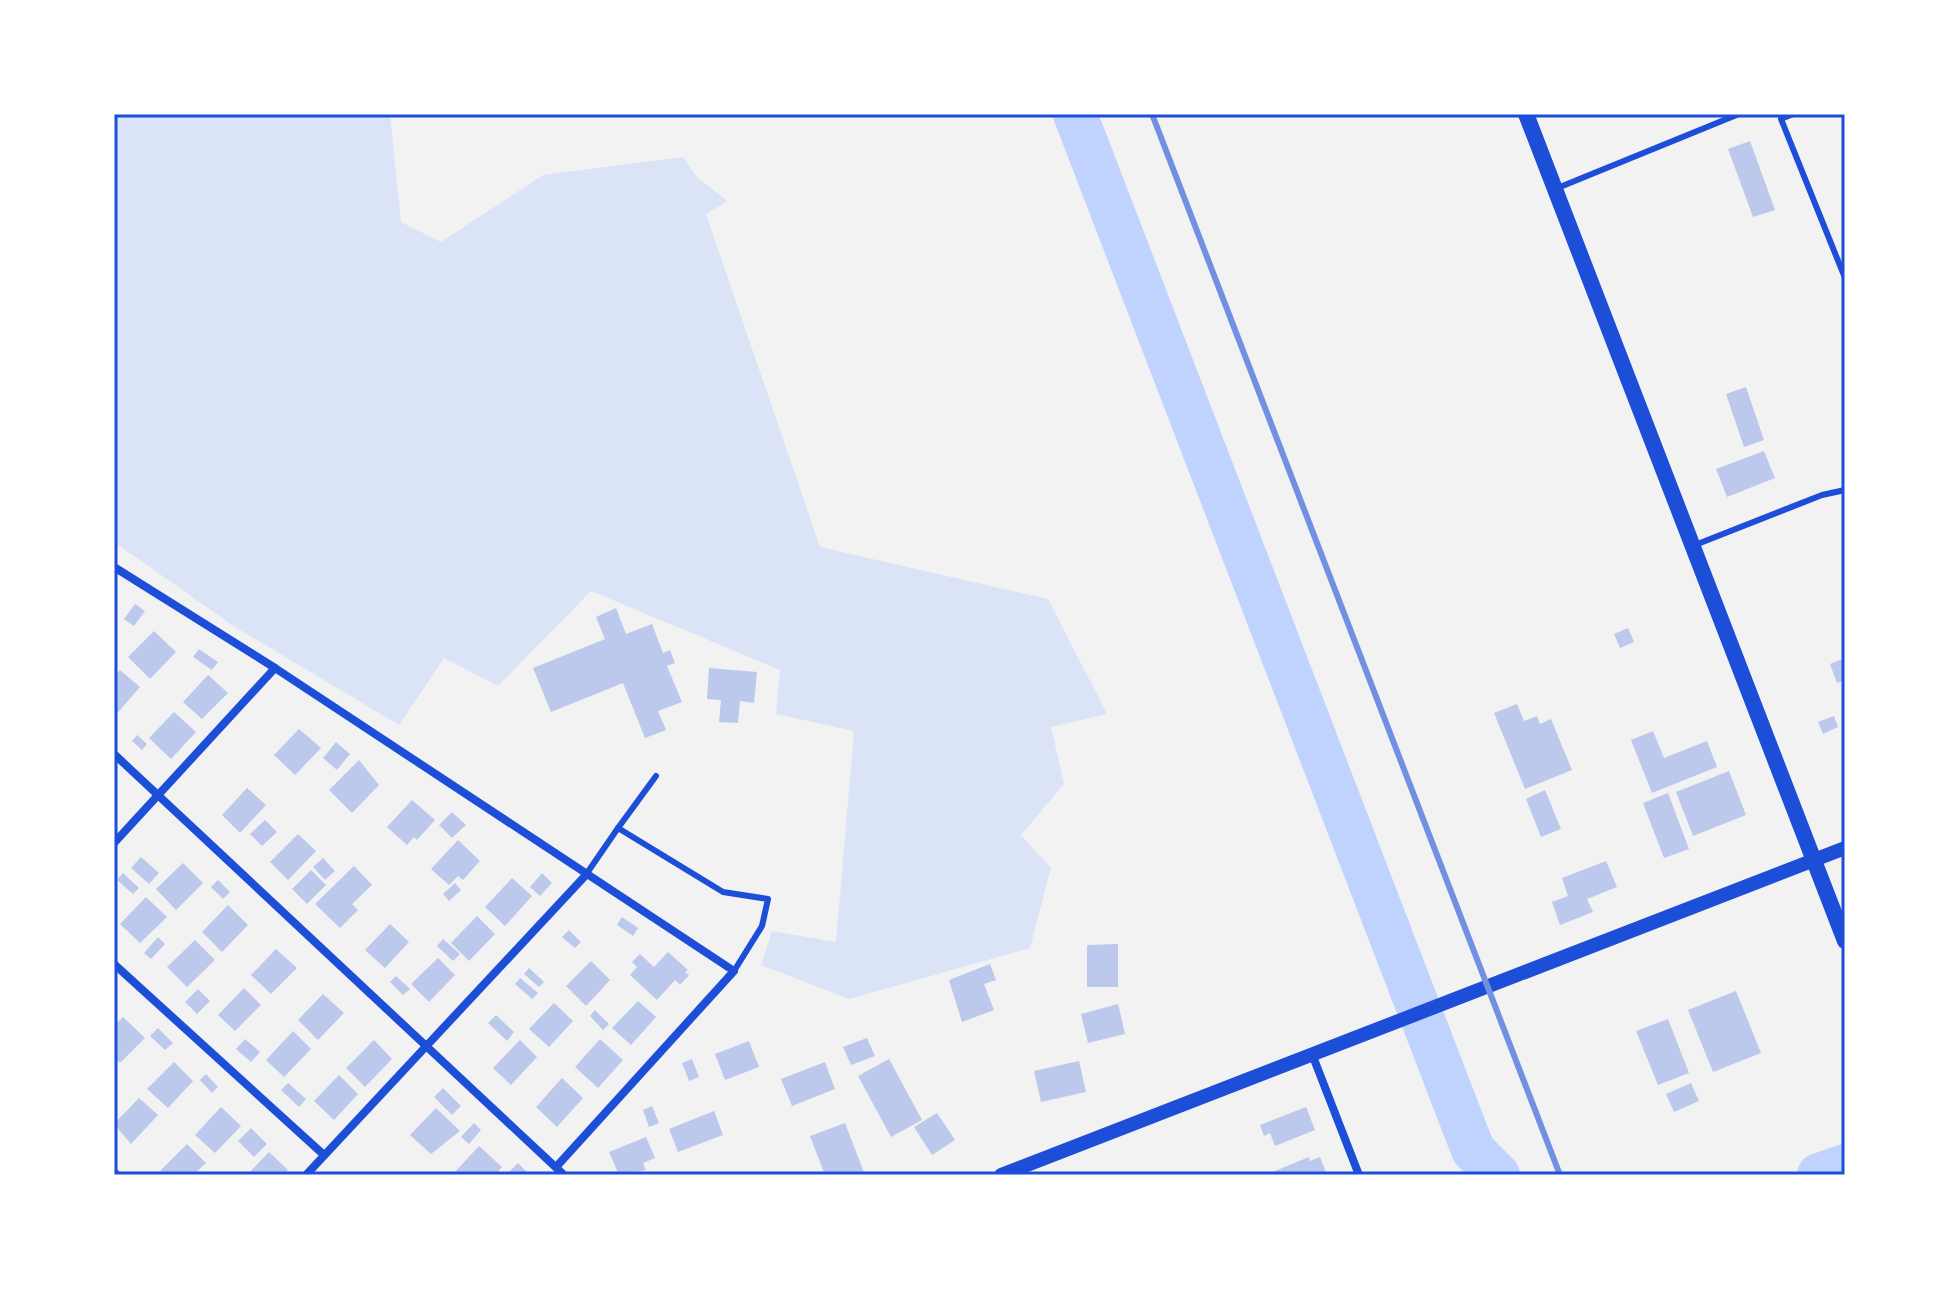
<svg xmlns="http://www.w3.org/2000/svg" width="1959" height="1289" font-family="'Times New Roman',serif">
  <rect width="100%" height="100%" fill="#f2f2f2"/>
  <polygon fill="#dbe4f7" points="114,114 390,114 401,222 441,242 543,175 683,157 697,177 727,201 706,214 820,547 1048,599 1107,714 1051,727 1064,784 1021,835 1051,868 1030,948 849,999 761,965 772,931 836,942 854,731 776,714 780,670 591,591 498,686 444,658 399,725 235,627 114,542"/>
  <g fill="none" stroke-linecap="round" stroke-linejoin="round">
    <g stroke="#bfd3fe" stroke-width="44">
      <polyline points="1075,114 1473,1150 1498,1175"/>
      <polyline points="1819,1175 1845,1166"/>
    </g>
  </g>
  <g fill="#bdc9ec">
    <polygon points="1750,141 1775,210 1753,217 1728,149"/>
    <polygon points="1746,387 1764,440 1744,447 1726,394"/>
    <polygon points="1764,451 1775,478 1727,497 1716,469"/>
    <polygon points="135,604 145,611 134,626 124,619"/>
    <polygon points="616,608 626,634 652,624 663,653 670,650 675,663 667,666 682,702 658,711 666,730 645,738 623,683 551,712 533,668 605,639 596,617"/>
    <polygon points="1628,628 1634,642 1620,648 1614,634"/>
    <polygon points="154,631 176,652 150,679 128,657"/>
    <polygon points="199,649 218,662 212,670 193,657"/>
    <polygon points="1845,658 1845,680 1837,683 1830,664"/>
    <polygon points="709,668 757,672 754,703 740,701 738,723 719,722 721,700 707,699"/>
    <polygon points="120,670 140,687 114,717 114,677"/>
    <polygon points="208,675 228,693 202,719 183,702"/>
    <polygon points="1517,704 1524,721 1537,716 1540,724 1551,719 1572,770 1525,789 1494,713"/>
    <polygon points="174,712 196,732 171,759 149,738"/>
    <polygon points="1834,716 1838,727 1823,734 1818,722"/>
    <polygon points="299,729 321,748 295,775 274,755"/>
    <polygon points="1653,731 1664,758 1707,741 1717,767 1652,793 1631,740"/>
    <polygon points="137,735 147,744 142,750 132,741"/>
    <polygon points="336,742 350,754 337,770 323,758"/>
    <polygon points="359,760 379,785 352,813 329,790"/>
    <polygon points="1729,771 1746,815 1693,836 1676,792"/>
    <polygon points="247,788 266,805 240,833 222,815"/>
    <polygon points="1545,790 1561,829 1541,837 1526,799"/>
    <polygon points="1668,793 1689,849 1664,858 1643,803"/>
    <polygon points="412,800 435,820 417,840 414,837 407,845 387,827"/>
    <polygon points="452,812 466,825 452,838 439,825"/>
    <polygon points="265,820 277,832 262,846 250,834"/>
    <polygon points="298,834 316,851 288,880 270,862"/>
    <polygon points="458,840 480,861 463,880 458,876 449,885 431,869"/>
    <polygon points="141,857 159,873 149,884 131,868"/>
    <polygon points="323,858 335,871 325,880 313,867"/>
    <polygon points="1606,861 1617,887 1587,899 1593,912 1560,925 1552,902 1568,896 1562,878"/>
    <polygon points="183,863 203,883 176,910 156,889"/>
    <polygon points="354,866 372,885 352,904 358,910 340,928 315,904"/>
    <polygon points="311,870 326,885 307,904 292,889"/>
    <polygon points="123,873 139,888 133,894 117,880"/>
    <polygon points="542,873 552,883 540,896 530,887"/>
    <polygon points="512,878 532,896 505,926 485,907"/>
    <polygon points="218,880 230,892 223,899 211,887"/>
    <polygon points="455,883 461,890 449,901 443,894"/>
    <polygon points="146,897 167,917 140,943 120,924"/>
    <polygon points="228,905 248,925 222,952 202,932"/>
    <polygon points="477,916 495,934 469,961 451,943"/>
    <polygon points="622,917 638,928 633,936 617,925"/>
    <polygon points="390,924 409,942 385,968 365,950"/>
    <polygon points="569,930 581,942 575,948 562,937"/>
    <polygon points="158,937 165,944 151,959 144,953"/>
    <polygon points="443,939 460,954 453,961 437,946"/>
    <polygon points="195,940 215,960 187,987 167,967"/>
    <polygon points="1118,944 1118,987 1087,987 1087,945"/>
    <polygon points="276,949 297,968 271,994 251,975"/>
    <polygon points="668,952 688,970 685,972 689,975 680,985 675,980 657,1000 630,975 637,967 632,962 640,954 654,967"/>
    <polygon points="438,958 455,975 429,1002 411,984"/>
    <polygon points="591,961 610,980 586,1006 566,986"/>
    <polygon points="990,964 996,980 984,984 994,1010 962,1022 949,980"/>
    <polygon points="529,968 544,982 539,987 524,974"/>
    <polygon points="396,976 410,989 403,995 390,982"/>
    <polygon points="520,978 538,993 532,999 515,984"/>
    <polygon points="244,988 261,1005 235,1031 218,1015"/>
    <polygon points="198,989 210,1001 197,1014 185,1002"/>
    <polygon points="1736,991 1761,1053 1713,1072 1688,1010"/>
    <polygon points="323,994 344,1013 318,1040 298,1020"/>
    <polygon points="638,1001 656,1017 631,1045 612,1028"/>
    <polygon points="554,1003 573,1021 549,1047 529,1029"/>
    <polygon points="1118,1004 1125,1034 1088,1043 1081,1014"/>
    <polygon points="595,1010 609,1024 603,1030 590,1016"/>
    <polygon points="496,1015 514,1032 507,1041 488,1023"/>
    <polygon points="123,1017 145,1038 120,1063 114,1057 114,1026"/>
    <polygon points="1668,1019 1689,1073 1658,1085 1636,1031"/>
    <polygon points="158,1028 173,1043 165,1050 150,1036"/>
    <polygon points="293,1031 311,1049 284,1077 266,1060"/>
    <polygon points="867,1038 875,1056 851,1065 843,1047"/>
    <polygon points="245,1039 260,1052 251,1062 236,1049"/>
    <polygon points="600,1039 623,1060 598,1088 575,1067"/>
    <polygon points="374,1040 392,1059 365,1087 346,1068"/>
    <polygon points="520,1040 537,1057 511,1085 493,1068"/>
    <polygon points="749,1041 759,1067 725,1080 715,1054"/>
    <polygon points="692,1059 699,1077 689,1081 682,1063"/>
    <polygon points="889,1059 922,1120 891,1137 858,1076"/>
    <polygon points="1079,1061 1086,1092 1041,1102 1034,1071"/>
    <polygon points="174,1062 193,1081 168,1108 147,1089"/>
    <polygon points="825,1062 835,1089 792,1106 781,1079"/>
    <polygon points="206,1074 218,1087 212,1093 200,1080"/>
    <polygon points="339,1075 358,1094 334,1120 314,1101"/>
    <polygon points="562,1078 583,1098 557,1127 536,1107"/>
    <polygon points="288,1083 306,1099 299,1107 281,1090"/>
    <polygon points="1691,1083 1699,1101 1674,1112 1666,1094"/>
    <polygon points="443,1088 461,1106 452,1115 434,1097"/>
    <polygon points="139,1098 158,1115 131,1144 114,1124"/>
    <polygon points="652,1106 659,1123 649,1127 643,1110"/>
    <polygon points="221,1107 241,1126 215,1153 195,1135"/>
    <polygon points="1306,1107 1315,1130 1275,1146 1270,1133 1264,1136 1260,1125"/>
    <polygon points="436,1108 460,1131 431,1154 410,1135"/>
    <polygon points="714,1111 723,1135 678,1152 669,1129"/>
    <polygon points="937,1113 955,1140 932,1155 914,1127"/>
    <polygon points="474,1123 481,1130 469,1144 461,1137"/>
    <polygon points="845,1123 865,1175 825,1175 810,1136"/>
    <polygon points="251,1128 267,1144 254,1157 238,1141"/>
    <polygon points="646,1137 655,1158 643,1163 646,1170 619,1175 609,1152"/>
    <polygon points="187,1144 206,1163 193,1175 165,1175 160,1171"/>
    <polygon points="479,1146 502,1167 495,1175 452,1175"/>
    <polygon points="269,1152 288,1170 284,1175 247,1175"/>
    <polygon points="1309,1157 1310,1161 1320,1157 1327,1175 1265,1175"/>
    <polygon points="518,1163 530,1175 506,1175"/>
  </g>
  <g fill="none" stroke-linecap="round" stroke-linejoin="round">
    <g stroke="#1d4ed8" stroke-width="6">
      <polyline points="1793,114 1781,119 1845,278"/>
      <polyline points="1555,189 1739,114"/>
      <polyline points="1695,545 1822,495 1845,490"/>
      <polyline points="618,828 656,776"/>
      <polyline points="585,876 618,828 723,892 768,899 762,926 734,971"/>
    </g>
    <g stroke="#1d4ed8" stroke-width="8">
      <polyline points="114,567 275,668 734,971 557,1166"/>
      <polyline points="114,754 564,1175"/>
      <polyline points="114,843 275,668"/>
      <polyline points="114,964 324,1155"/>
      <polyline points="1312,1054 1359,1175"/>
      <polyline points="114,1172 117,1175"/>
      <polyline points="306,1175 585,876"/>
    </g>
    <polyline stroke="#1d4ed8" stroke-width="14" points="1001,1175 1845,848"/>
    <polyline stroke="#1d4ed8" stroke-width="16" points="1526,114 1845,941"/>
    <polyline stroke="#7290e2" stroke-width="6" points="1152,114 1560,1175"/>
  </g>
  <rect width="1959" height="1289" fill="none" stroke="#ffffff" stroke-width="232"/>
  <rect x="116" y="116" width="1727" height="1057" fill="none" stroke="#1d4ed8" stroke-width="3"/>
</svg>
